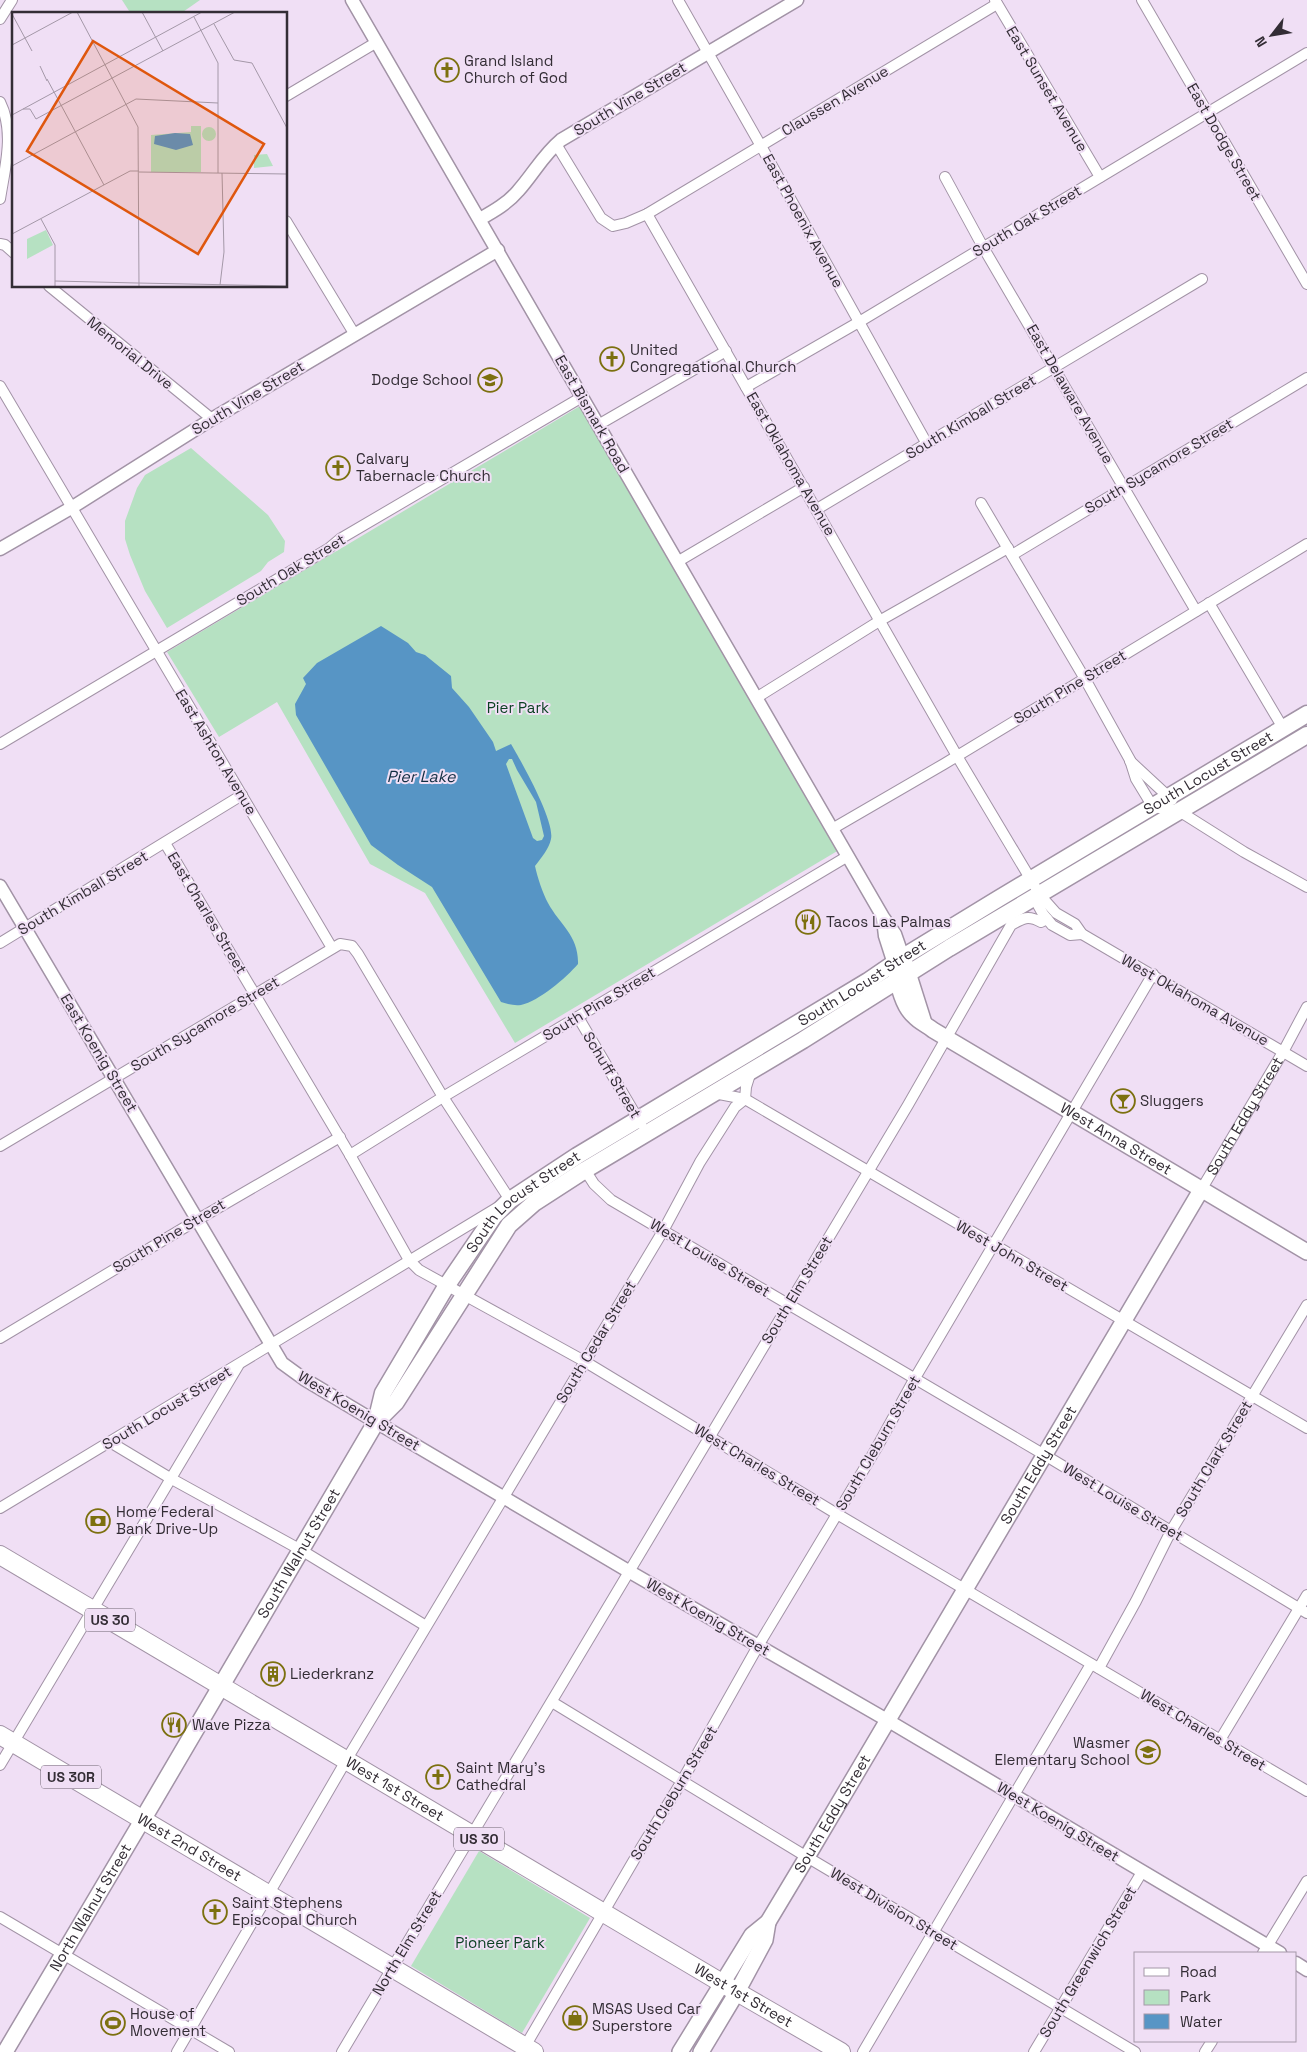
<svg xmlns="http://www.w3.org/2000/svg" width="1307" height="2052" font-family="'Space Grotesk',sans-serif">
  <rect width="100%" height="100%" fill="#f0dff5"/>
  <g fill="#b6e1c2">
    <polygon points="122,0 200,0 180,14 131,14"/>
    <polygon points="580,406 839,850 515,1043 425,893 370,864 277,702 219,737 167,652"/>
    <polygon points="191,448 268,515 285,541 284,552 268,562 261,571 167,628 145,591 130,555 125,539 125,521 137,488 145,475"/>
    <polygon points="479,1851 590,1918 522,2033 411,1966"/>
  </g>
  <path fill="#5795c5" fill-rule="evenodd" d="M381,626L408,643L416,652L425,655L451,676L452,688L469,707L493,742L496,751L511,744C521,761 555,821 551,839C549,849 541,858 535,866C537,876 543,894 548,903C560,925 579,936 578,964C566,978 539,1001 521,1005C514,1006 507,1004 501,1002L432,887L398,865L371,845L296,715L295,704L306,684L303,678L317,663ZM509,759H512L517,770L536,802L544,836L542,840L537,841L533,838L506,764Z"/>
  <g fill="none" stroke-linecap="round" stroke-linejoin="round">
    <g stroke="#a293a6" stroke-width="12">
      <g id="minor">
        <polyline points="678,0 761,146 927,444"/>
        <polyline points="995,0 1100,177"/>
        <polyline points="1142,0 1307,284"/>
        <polyline points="0,19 12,0"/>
        <polyline points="286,96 377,42"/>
        <path d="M0,102C15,132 5,167 0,199"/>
        <polyline points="556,144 601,218 613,226 626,223 647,214 997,4"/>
        <polyline points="945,177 983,247 1196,611"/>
        <polyline points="647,214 957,756 1040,895 1056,913 1075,924 1082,934 1307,1066"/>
        <polyline points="286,221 355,335"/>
        <polyline points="0,244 5,245 14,253"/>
        <polyline points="49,286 212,419"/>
        <polyline points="0,386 332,948"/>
        <polyline points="746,387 859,322 1307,53"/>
        <polyline points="598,425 726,351"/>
        <polyline points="981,503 1085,679 1130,760 1136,779 1153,807 1179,811 1244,852 1307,887"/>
        <polyline points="817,509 1202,279"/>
        <polyline points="1012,555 1307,378"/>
        <polyline points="677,562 804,487"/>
        <polyline points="1209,603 1283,728"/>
        <polyline points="756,698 881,620 1008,548"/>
        <polyline points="0,744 328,549 340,539 582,397"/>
        <polyline points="1130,761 1172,800"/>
        <polyline points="832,829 944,764 1307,544"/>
        <polyline points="165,843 350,1155 409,1260 419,1270 584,1361 837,1514 1307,1791"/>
        <polyline points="1040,895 1038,905 1043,914 1052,925 1070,935 1082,934"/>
        <polyline points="0,943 242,795"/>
        <polyline points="578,1017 641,1124"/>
        <polyline points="714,1093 745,1099 1307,1428"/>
        <polyline points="0,1146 340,944 352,946 358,954 443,1097 510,1200 0,1508"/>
        <polyline points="350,1155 443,1097 848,856"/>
        <polyline points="585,1170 594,1184 611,1200 1043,1454 1307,1613"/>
        <path id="s1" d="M1201,1190L1283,1052L1307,1007"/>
        <polyline points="0,1338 197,1220 340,1137"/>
        <polyline points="110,1442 170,1478 301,1550 426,1626"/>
        <polyline points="1099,1668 1136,1601 1171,1531 1307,1305"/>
        <polyline points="552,1702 807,1857 1135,2052"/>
        <polyline points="1220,1740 1307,1595"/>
        <polyline points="0,1765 238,1366"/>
        <polyline points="0,1917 229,2052"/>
        <polyline points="1263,1953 1307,1881"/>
        <polyline points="523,2050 641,1848 682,1781 758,1646 876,1449 915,1378 1153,974"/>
        <polyline points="177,2052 347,1759 663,1231 700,1162 735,1107 745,1099 746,1087 751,1071"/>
        <path d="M342,2052L908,1105L1011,925C1023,918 1028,915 1041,922L1047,919"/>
        <polyline points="863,2052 1091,1664"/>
        <polyline points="1034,2052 1142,1872"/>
        <polyline points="1205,2052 1212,2041"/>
      </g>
    </g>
    <g stroke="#a293a6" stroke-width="15">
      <g id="tertiary">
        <polyline points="352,0 883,917 895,934 903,957"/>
        <path d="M480,219C494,211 508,203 518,191C534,173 543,155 561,140L797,0"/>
        <polyline points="0,549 71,508 212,419 498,250"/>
        <polyline points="0,886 282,1363 304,1379 376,1422 630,1572 887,1720 1280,1953"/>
        <polyline points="883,919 885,936 894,964"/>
        <polyline points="1296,1963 1307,1970"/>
      </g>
    </g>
    <g stroke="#a293a6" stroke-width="18">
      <g id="secondary">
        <polyline points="905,963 924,1023"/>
        <path id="s2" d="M895,969C898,983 902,1006 914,1016C919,1022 927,1025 933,1030L1307,1252"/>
        <path id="s3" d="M5,2052L143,1819"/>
        <path id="s4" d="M680,2052L752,1935L768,1922L807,1857L1201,1190"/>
        <polyline points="701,2052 737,1992 765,1940 768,1922"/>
      </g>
    </g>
    <g stroke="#a293a6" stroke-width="19">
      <g id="primary">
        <path id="s5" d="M376,1422L383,1393L447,1285L494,1216L510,1200L577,1156L868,981L903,957L998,899L1307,714"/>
        <path id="s6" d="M143,1819L376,1422L396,1402L509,1225L534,1203L585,1170L803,1040L949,948L1307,735"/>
      </g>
    </g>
    <g stroke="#a293a6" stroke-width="20">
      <g id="trunk">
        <path id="s7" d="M0,1555L737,1992L841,2052"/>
        <path id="s8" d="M0,1735L534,2052"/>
      </g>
    </g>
    <use href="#minor" stroke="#fff" stroke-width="10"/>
    <use href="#tertiary" stroke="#fff" stroke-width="12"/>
    <use href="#secondary" stroke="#fff" stroke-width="15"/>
    <use href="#primary" stroke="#fff" stroke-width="16"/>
    <use href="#trunk" stroke="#fff" stroke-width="18"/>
  </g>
  <defs>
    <g id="church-ring" transform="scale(1.25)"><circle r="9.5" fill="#f0dff5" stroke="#7c700f" stroke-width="1.5"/><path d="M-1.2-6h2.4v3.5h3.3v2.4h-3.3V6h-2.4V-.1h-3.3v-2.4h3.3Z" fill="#7c700f"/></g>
    <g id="school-ring" transform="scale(1.25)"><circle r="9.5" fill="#f0dff5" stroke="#7c700f" stroke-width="1.5"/><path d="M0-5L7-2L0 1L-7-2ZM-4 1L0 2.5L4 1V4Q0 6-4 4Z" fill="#7c700f"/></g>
    <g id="restaurant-ring" transform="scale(1.25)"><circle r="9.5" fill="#f0dff5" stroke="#7c700f" stroke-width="1.5"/><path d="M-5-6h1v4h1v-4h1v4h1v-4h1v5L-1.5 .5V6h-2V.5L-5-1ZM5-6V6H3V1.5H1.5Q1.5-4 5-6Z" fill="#7c700f"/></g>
    <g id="bar-ring" transform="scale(1.25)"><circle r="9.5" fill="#f0dff5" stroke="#7c700f" stroke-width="1.5"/><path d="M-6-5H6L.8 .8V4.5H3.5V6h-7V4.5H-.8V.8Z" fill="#7c700f"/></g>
    <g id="bank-ring" transform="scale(1.25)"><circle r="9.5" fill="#f0dff5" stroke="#7c700f" stroke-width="1.5"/><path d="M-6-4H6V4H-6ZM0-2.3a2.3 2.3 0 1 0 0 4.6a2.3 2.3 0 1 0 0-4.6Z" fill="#7c700f"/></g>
    <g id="building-ring" transform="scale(1.25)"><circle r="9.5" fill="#f0dff5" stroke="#7c700f" stroke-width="1.5"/><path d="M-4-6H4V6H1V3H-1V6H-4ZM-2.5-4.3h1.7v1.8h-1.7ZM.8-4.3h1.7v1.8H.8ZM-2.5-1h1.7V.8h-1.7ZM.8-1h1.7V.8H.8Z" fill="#7c700f"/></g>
    <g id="shop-ring" transform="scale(1.25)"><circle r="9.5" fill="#f0dff5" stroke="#7c700f" stroke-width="1.5"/><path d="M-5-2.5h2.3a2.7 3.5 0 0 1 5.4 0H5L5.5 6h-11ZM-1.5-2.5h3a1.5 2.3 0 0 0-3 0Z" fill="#7c700f"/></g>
    <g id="stadium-ring" transform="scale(1.25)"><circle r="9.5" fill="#f0dff5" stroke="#7c700f" stroke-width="1.5"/><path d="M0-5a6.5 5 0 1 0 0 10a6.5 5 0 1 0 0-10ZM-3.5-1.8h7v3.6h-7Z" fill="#7c700f"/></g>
  </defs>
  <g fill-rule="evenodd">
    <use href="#church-ring" x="447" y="70"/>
    <use href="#church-ring" x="612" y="359"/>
    <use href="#school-ring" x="490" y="380"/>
    <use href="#church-ring" x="338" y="468"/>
    <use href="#restaurant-ring" x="808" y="922"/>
    <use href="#bar-ring" x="1123" y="1101"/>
    <use href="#bank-ring" x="98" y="1521"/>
    <use href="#building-ring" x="273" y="1674"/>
    <use href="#restaurant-ring" x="174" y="1725"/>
    <use href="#school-ring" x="1148" y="1752"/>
    <use href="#church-ring" x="438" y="1777"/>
    <use href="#church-ring" x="215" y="1912"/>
    <use href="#shop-ring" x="575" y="2018"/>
    <use href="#stadium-ring" x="113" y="2023"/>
  </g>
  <g text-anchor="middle" stroke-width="4" stroke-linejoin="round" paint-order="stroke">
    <g fill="#f0dff5" stroke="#6c626f" stroke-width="1">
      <rect x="85" y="1608.5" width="50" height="23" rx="4"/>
      <rect x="41" y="1765.5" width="60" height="23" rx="4"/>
      <rect x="454" y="1827.5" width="50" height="23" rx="4"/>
    </g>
    <g font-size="14" font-weight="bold" fill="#332d35">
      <text x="110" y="1625">US 30</text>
      <text x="71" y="1782">US 30R</text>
      <text x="479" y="1844">US 30</text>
    </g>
    <g font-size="15" fill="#332d35" stroke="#f0dff5" text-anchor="start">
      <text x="464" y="66">Grand Island<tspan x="464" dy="17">Church of God</tspan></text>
      <text x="630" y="355">United<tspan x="630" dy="17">Congregational Church</tspan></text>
      <text x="472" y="385" text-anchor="end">Dodge School</text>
      <text x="356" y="464">Calvary<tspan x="356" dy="17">Tabernacle Church</tspan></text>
      <text x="826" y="927">Tacos Las Palmas</text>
      <text x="1140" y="1106">Sluggers</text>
      <text x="116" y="1517">Home Federal<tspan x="116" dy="17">Bank Drive-Up</tspan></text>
      <text x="290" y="1679">Liederkranz</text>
      <text x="192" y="1730">Wave Pizza</text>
      <text x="1130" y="1748" text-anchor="end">Wasmer<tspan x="1130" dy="17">Elementary School</tspan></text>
      <text x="456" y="1773">Saint Mary's<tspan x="456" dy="17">Cathedral</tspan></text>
      <text x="232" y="1908">Saint Stephens<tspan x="232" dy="17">Episcopal Church</tspan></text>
      <text x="592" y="2014">MSAS Used Car<tspan x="592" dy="17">Superstore</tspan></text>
      <text x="130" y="2019">House of<tspan x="130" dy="17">Movement</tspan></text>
    </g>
    <g font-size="15" fill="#332d35" stroke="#f0dff5">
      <text transform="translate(1047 89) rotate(59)" y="5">East Sunset Avenue</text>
      <text transform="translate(630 99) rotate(-31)" y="5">South Vine Street</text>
      <text transform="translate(835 101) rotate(-31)" y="5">Claussen Avenue</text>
      <text transform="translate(1224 142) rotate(60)" y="5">East Dodge Street</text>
      <text transform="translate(803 221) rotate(61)" y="5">East Phoenix Avenue</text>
      <text transform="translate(1027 221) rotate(-31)" y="5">South Oak Street</text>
      <text transform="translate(130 353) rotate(39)" y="5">Memorial Drive</text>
      <text transform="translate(1070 394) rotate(60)" y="5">East Delaware Avenue</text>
      <text transform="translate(248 398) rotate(-31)" y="5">South Vine Street</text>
      <text transform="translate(592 414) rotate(60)" y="5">East Bismark Road</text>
      <text transform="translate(971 417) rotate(-31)" y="5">South Kimball Street</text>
      <text transform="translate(791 464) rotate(60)" y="5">East Oklahoma Avenue</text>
      <text transform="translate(1159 466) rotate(-31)" y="5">South Sycamore Street</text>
      <text transform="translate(291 570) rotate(-31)" y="5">South Oak Street</text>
      <text transform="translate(1070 687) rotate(-31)" y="5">South Pine Street</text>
      <text transform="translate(216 752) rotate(59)" y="5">East Ashton Avenue</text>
      <text dy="5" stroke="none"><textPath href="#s5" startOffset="1080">South Locust Street</textPath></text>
      <text transform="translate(83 893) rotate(-31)" y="5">South Kimball Street</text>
      <text transform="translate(207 913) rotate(59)" y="5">East Charles Street</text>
      <text dy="5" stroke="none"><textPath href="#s5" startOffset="675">South Locust Street</textPath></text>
      <text transform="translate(1195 1000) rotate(30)" y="5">West Oklahoma Avenue</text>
      <text transform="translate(599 1004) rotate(-31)" y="5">South Pine Street</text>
      <text transform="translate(205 1024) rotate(-31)" y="5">South Sycamore Street</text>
      <text transform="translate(99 1053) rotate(59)" y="5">East Koenig Street</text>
      <text transform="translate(612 1075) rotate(59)" y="5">Schuff Street</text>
      <text dy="5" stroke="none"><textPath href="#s1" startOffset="86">South Eddy Street</textPath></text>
      <text dy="5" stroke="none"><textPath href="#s2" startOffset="288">West Anna Street</textPath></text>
      <text dy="5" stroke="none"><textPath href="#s5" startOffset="270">South Locust Street</textPath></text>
      <text transform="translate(169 1236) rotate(-31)" y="5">South Pine Street</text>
      <text transform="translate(1012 1256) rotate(30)" y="5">West John Street</text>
      <text transform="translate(710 1258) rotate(31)" y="5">West Louise Street</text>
      <text transform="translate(797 1290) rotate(-59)" y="5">South Elm Street</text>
      <text transform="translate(596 1342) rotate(-59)" y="5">South Cedar Street</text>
      <text transform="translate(167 1408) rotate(-31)" y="5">South Locust Street</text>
      <text transform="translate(359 1411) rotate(31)" y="5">West Koenig Street</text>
      <text transform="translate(878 1443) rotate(-60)" y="5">South Cleburn Street</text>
      <text transform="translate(1214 1459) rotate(-59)" y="5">South Clark Street</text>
      <text dy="5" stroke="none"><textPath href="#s4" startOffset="689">South Eddy Street</textPath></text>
      <text transform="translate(757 1465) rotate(31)" y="5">West Charles Street</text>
      <text transform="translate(1123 1502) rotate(31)" y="5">West Louise Street</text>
      <text dy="5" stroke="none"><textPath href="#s6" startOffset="308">South Walnut Street</textPath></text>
      <text transform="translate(708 1617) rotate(30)" y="5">West Koenig Street</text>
      <text transform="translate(1203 1730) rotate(31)" y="5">West Charles Street</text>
      <text dy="5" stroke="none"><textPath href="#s7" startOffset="459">West 1st Street</textPath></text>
      <text transform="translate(674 1793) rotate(-59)" y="5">South Cleburn Street</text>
      <text dy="5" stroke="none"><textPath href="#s4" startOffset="284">South Eddy Street</textPath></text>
      <text transform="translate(1058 1822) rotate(31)" y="5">West Koenig Street</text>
      <text dy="5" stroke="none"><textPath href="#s8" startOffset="220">West 2nd Street</textPath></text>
      <text dy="5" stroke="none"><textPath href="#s3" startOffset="168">North Walnut Street</textPath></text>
      <text transform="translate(894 1909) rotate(31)" y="5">West Division Street</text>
      <text transform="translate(407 1943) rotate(-59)" y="5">North Elm Street</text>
      <text transform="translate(1088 1962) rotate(-59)" y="5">South Greenwich Street</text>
      <text dy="5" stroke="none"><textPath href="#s7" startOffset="864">West 1st Street</textPath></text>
    </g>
    <g font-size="15" fill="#0c4123" stroke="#f0dff5">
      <text x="518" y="713">Pier Park</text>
      <text x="500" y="1948">Pioneer Park</text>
    </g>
    <g font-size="16" font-style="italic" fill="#122d42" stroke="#f0dff5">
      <text x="421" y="782">Pier Lake</text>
    </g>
  </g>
  <g transform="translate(12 12)">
    <rect width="275" height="275" fill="#f0dff5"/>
    <path d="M179,114H189V160H139V123L179,120ZM190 122a7 7 0 1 1 14 0a7 7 0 1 1-14 0ZM255,142L261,154L242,156V143ZM34,218L41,233L15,247V227Z" fill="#b6e1c2"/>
    <path d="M163,121L178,122L181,133L164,138L142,132L143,124Z" fill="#5795c5"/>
    <path fill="none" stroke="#a498a8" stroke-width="1" d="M65,0L126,115L127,275M130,0L151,39M0,2L20,39M182,5L206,51V161M202,12L222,48L240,51L275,116M0,33L61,0M28,54L35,69M35,67L92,173M11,97H18L24,107L223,0M0,103L190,0M0,154L124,87L206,91M127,160L275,162M29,207L43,233V275M0,222L118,159H127M43,269L125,271M125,271L275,274M208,273L212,240L210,161"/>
    <path fill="#df570e" fill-opacity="0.15" stroke="#df570e" stroke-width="2.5" d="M81,29L252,132L186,242L15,139Z"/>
    <rect width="275" height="275" fill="none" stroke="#332d35" stroke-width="2.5"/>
  </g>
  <rect x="1134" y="1952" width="162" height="90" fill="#f0dff5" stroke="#a498a8"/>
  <rect x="1144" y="1968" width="25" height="8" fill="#ffffff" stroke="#a498a8"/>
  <text x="1180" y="1977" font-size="15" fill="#332d35">Road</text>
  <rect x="1144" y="1990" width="25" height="15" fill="#b6e1c2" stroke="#a498a8"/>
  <text x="1180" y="2002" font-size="15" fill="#332d35">Park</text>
  <rect x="1144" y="2014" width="25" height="15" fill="#5795c5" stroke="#a498a8"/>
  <text x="1180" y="2027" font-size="15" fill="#332d35">Water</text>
  <g transform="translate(1272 35) rotate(239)" stroke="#f0dff5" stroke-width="4" paint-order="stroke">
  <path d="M0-4L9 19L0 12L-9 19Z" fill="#332d35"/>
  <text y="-8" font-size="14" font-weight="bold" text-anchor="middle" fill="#332d35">N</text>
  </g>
</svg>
